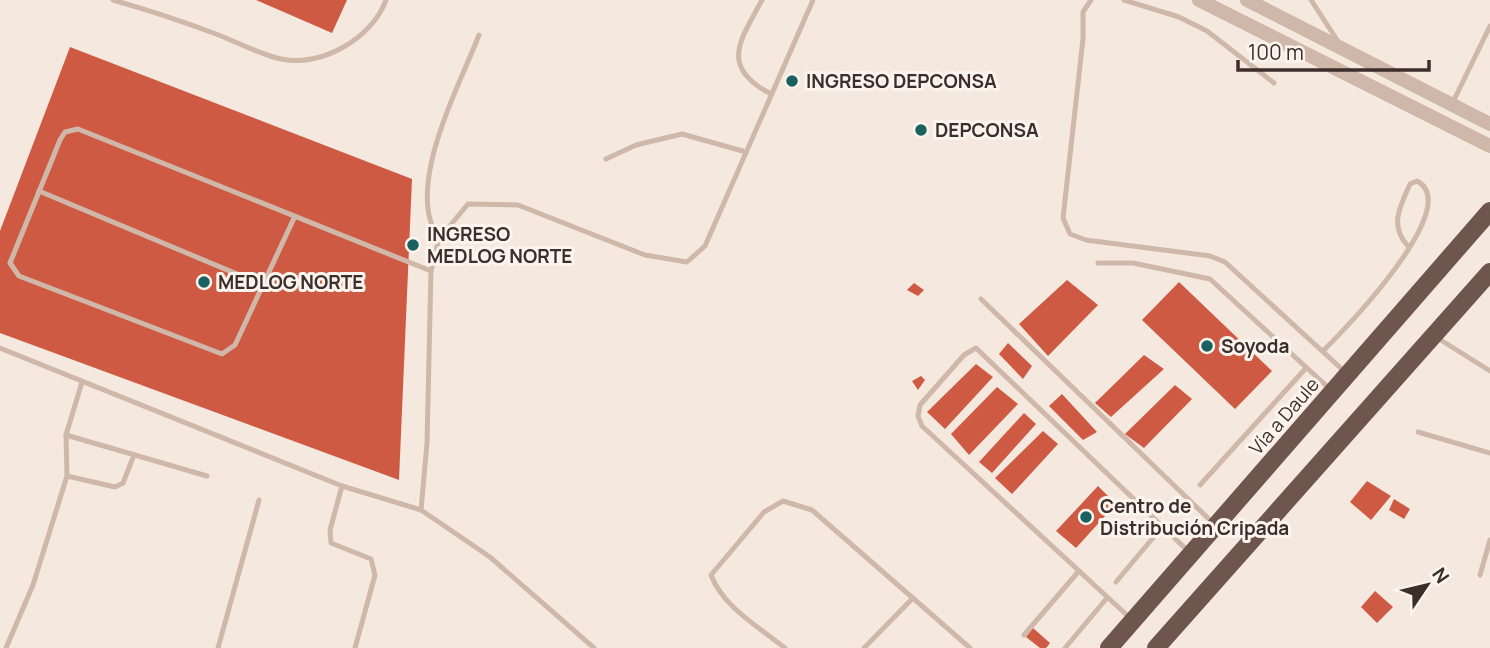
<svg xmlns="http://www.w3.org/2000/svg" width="1490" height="648" font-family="Manrope,sans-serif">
  <rect width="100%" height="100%" fill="#f5e9df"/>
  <g fill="#cf5a43">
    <polygon points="256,0 347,0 332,33"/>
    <polygon points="70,47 412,179 399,480 0,333 0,231"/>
    <polygon points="1067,280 1098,305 1048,356 1019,324"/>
    <polygon points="1179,282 1272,371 1235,409 1142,320"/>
    <polygon points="914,283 924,290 918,296 907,290"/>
    <polygon points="1008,343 1032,366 1023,379 999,354"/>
    <polygon points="1144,355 1164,369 1111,417 1095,403"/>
    <polygon points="976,364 993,377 945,429 927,412"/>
    <polygon points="921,376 925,380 918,390 912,381"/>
    <polygon points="1175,385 1192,399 1144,448 1125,434"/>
    <polygon points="997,387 1018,404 969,455 951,434"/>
    <polygon points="1062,394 1097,432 1083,440 1049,406"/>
    <polygon points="1024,413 1036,424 992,473 979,462"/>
    <polygon points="1043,431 1058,444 1012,494 995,478"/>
    <polygon points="1367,481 1391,496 1371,520 1350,502"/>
    <polygon points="1098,486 1116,504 1076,548 1056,531"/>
    <polygon points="1394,499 1410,509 1404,519 1389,510"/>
    <polygon points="1375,591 1393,607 1377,623 1361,607"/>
    <polygon points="1033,628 1050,643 1046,648 1040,648 1026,637"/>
  </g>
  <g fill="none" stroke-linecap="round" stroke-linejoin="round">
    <g stroke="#cfb8aa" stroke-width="5">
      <path d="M113,0C148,10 182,21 216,34C237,42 259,54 281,59C322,68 373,37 386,0"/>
      <path d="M762,0C740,41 719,67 771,94"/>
      <polyline points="1091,0 1083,12 1083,39 1063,218 1070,234 1086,240 1210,256 1225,262 1345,372"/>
      <polyline points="1124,0 1179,17 1207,31 1274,83"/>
      <polyline points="1311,0 1339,43"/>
      <polyline points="1453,102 1490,26"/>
      <polyline points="606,159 636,145 682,134 746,152"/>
      <polyline points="39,191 263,285"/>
      <polyline points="295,216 235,345 222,354 19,276 10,263 60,140 65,132 78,129 431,271"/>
      <path d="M439,239C403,189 459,87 479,35"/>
      <polyline points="1098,263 1133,263 1210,279 1331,390"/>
      <polyline points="981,299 1213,523"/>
      <polyline points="1436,337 1490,371"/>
      <polyline points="0,348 342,486 421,510 490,557 594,648"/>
      <path d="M1323,351C1345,329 1465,206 1417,181L1410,184C1400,206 1389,226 1408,246"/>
      <polyline points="1418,432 1490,453"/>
      <polyline points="66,435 207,476"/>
      <polyline points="67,476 115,487 123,483 134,455"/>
      <polyline points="1200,485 1306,368"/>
      <polyline points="342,486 330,530 331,543 371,559 375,575 355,648"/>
      <polyline points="421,510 427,443 431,271 439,239 468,204 518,205 645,255 687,262 705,246 813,0"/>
      <polyline points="1480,575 1490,540"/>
      <polyline points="1116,582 1162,527"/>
      <polyline points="1130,618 922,426 918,416 920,405 964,355 976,348 1188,551"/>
      <polyline points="1024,635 1078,572"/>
      <polyline points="6,648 33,585 67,476 66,435 82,382"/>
      <polyline points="218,648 259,500"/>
      <path d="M785,648C759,627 723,607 711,575L764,512L783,501L812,510L970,648"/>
      <polyline points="864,648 913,598"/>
      <polyline points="1065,648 1107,598"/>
    </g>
    <g stroke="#cfb8aa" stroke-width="14">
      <polyline points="1199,0 1490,146"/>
      <polyline points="1247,0 1490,124"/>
    </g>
    <g stroke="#6e554d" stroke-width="18">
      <polyline points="1109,648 1490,211"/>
      <polyline points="1156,648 1490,272"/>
    </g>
  </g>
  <g fill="#1b6160" stroke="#fcf4ed" stroke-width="2.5">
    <circle cx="792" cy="81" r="7"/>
    <circle cx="921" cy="130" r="7"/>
    <circle cx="413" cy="245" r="7"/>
    <circle cx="204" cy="282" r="7"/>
    <circle cx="1207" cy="346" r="7"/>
    <circle cx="1086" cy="517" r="7"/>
  </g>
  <g text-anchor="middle" stroke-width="6" stroke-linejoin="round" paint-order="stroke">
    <g font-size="19" font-weight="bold" fill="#3c2e2a" stroke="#fcf4ed" text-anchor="start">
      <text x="806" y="88">INGRESO DEPCONSA</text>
      <text x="935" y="137">DEPCONSA</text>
      <text x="427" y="241">INGRESO<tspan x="427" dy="22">MEDLOG NORTE</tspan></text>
      <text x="218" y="289">MEDLOG NORTE</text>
      <text x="1221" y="353">Soyoda</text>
      <text x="1100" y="513">Centro de<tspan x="1100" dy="22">Distribución Cripada</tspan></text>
    </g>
    <g font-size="19" fill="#3c2e2a" stroke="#fcf4ed">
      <text transform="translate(1284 416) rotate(-49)" y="7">Vía a Daule</text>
    </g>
  </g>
  <g transform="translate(1427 585) rotate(55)" stroke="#fcf4ed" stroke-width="5" paint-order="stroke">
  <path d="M0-5L12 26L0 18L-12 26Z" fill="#3c2e2a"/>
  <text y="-10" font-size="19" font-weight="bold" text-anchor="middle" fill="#3c2e2a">N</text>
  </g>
  <path d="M1238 60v10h191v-10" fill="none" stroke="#3c2e2a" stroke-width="3.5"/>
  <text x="1248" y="60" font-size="21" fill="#3c2e2a" stroke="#fcf4ed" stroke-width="5" paint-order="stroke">100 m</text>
</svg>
